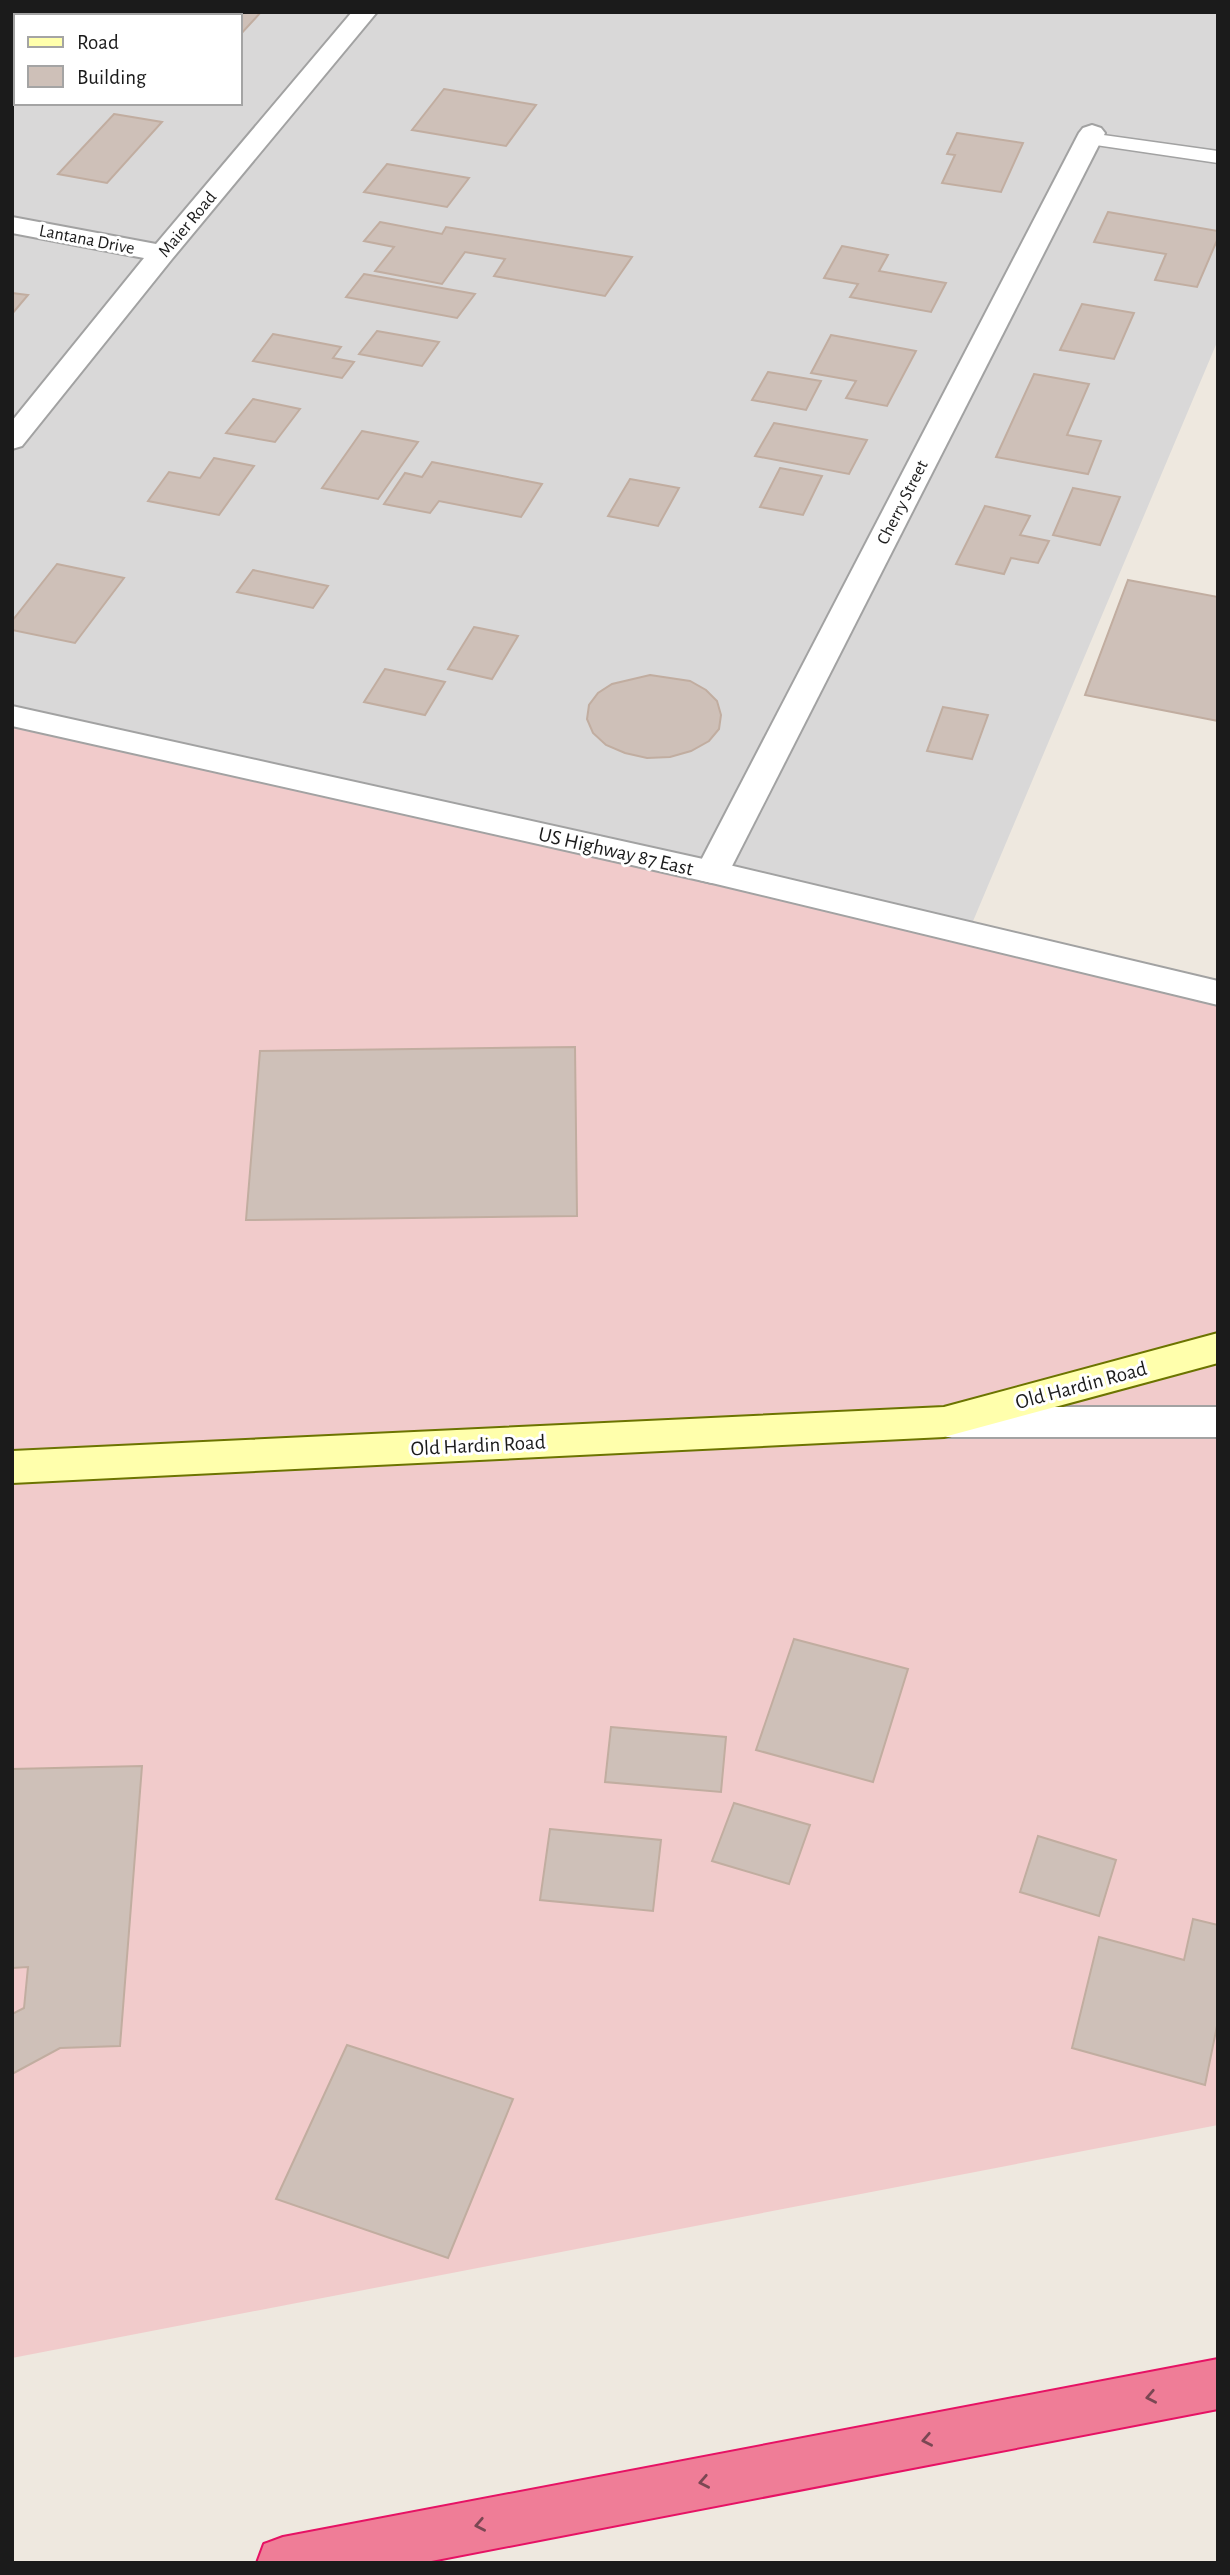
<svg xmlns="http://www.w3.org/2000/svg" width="1230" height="2575" font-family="'Alegreya Sans',sans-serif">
  <rect width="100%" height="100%" fill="#eee8df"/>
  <path fill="#d9d8d8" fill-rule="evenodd" d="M12,12H1218V340L968,933L12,717ZM16,16H240V103H16Z"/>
  <polygon fill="#f1cbcb" points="12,716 1218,992 1218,2125 12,2358"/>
  <g fill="#cec0b8" stroke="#c1ada0" stroke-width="2">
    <polygon points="193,12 261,12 240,35 240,16 204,16"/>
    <polygon points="444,89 484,96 536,105 506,146 412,130"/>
    <polygon points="114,114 162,122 107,183 58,174"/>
    <polygon points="957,133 1023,143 1001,192 942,183 955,155 947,154"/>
    <polygon points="387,164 469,178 447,207 364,192"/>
    <polygon points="1108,212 1218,231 1218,238 1197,287 1155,280 1166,254 1094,242"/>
    <polygon points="380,222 442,234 446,227 632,257 605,296 494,276 505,259 465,252 442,284 375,271 394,247 364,241"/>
    <polygon points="842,246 888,255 879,271 946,283 931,312 850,297 858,284 824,278"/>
    <polygon points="364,274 475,294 457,318 346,297"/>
    <polygon points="12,293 28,295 12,314"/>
    <polygon points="1082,304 1134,313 1114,359 1060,350"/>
    <polygon points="377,331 439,342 422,366 359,354"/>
    <polygon points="273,334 341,347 333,358 354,362 342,378 253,361"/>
    <polygon points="831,335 916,351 887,406 846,398 856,381 811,373"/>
    <polygon points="768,372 821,381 806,410 752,400"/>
    <polygon points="1034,374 1089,384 1067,435 1101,441 1088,474 996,457"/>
    <polygon points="253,399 300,409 275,442 226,433"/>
    <polygon points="774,423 867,440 849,474 755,456"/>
    <polygon points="362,431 418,442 378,499 322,488"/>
    <polygon points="214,458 254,466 219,515 148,501 169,472 200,478"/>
    <polygon points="432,462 542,484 521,517 439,501 430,513 384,504 405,473 422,477"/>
    <polygon points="780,468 822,476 803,515 760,507"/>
    <polygon points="630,479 679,488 658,526 608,516"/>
    <polygon points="1073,488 1120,497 1100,545 1053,535"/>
    <polygon points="985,506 1030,516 1020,535 1049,541 1038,563 1011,558 1004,574 956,564"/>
    <polygon points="57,564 124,578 75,643 12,630 12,621"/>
    <polygon points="253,570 328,586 313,608 237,592"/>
    <polygon points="1128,580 1218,597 1218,721 1085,695"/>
    <polygon points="474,627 518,636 492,679 448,669"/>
    <polygon points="385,669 445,682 425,715 364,702"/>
    <polygon points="650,675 690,681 706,690 717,701 721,715 719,729 709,741 691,751 670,757 647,758 625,753 606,745 593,733 587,719 589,705 598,693 612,684"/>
    <polygon points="943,707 988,715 972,759 927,751"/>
    <polygon points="575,1047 577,1216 246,1220 260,1051"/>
    <polygon points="794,1639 908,1669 873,1782 756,1750"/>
    <polygon points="611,1727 726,1737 721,1792 605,1782"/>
    <polygon points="142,1766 120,2046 60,2048 12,2074 12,2014 24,2008 28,1967 12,1968 12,1769"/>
    <polygon points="734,1803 810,1825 789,1884 712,1861"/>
    <polygon points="550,1829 661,1840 653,1911 540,1900"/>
    <polygon points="1038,1836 1116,1860 1099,1916 1020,1892"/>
    <polygon points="1193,1919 1218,1925 1218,2021 1205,2085 1072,2048 1099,1937 1184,1960"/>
    <polygon points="347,2045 513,2099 448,2258 276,2199"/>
  </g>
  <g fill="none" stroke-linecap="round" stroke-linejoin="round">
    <g stroke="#a2a2a2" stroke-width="3">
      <polygon id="service" points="1089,133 1218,151 1218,163 1082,143 1079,139"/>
    </g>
    <g stroke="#a2a2a2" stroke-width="4">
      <g id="minor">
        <polygon points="352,12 377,12 172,259 22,446 12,449 12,421 144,258 12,233 12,217 156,244"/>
        <polygon points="1092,125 1101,128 1105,133 729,872 724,880 712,883 700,880 695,872 1079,133 1083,128"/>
        <polygon points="947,1407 1218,1407 1218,1437 947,1437 933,1433 927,1422 933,1411"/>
      </g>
    </g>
    <g stroke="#a2a2a2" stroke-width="4">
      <polygon id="tertiary" points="12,706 712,861 1218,981 1218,1005 712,883 12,726"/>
    </g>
    <g stroke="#6c7400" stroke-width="4">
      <polygon id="secondary" points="1218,1333 1218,1363 944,1437 12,1483 12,1451 944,1407"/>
    </g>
    <g stroke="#e61264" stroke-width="4">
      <polygon id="motorway" points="1218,2359 1218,2409 421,2563 257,2563 264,2544 283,2537"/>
    </g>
    <use href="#service" fill="#fff" fill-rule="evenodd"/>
    <use href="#minor" fill="#fff" fill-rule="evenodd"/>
    <use href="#tertiary" fill="#fff" fill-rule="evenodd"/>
    <use href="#secondary" fill="#ffffac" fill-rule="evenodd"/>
    <use href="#motorway" fill="#ef7d97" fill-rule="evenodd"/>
  </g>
  <defs><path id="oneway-chevron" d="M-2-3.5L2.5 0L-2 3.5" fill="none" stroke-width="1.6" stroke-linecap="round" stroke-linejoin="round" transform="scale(1.75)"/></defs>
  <g stroke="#7a4753">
    <use href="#oneway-chevron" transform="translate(1151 2397) rotate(169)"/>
    <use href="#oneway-chevron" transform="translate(927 2440) rotate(169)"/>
    <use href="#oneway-chevron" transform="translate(704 2482) rotate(169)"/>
    <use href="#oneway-chevron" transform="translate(480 2525) rotate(169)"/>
  </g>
  <g text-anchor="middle" stroke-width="6" stroke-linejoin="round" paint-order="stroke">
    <g font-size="18" fill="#1b1b1b" stroke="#fff">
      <text transform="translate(187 224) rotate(-50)" y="6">Maier Road</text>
      <text transform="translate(87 239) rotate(11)" y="6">Lantana Drive</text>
      <text transform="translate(902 502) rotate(-63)" y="6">Cherry Street</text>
    </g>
    <g font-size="21" fill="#1b1b1b" stroke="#fff">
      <text transform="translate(616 851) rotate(13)" y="7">US Highway 87 East</text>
      <text transform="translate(1081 1385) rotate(-15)" y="7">Old Hardin Road</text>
      <text transform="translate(478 1445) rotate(-3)" y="7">Old Hardin Road</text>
    </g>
  </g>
  <rect width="1230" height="2575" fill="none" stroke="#1b1b1b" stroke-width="28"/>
  <rect x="14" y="14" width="228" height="91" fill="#ffffff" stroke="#a4a4a4" stroke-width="2"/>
  <rect x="28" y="37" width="35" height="10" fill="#ffffac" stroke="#a4a4a4" stroke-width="2"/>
  <text x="77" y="49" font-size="21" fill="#1b1b1b">Road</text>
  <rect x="28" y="66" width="35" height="21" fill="#cec0b8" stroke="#a4a4a4" stroke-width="2"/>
  <text x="77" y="84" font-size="21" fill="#1b1b1b">Building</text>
</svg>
